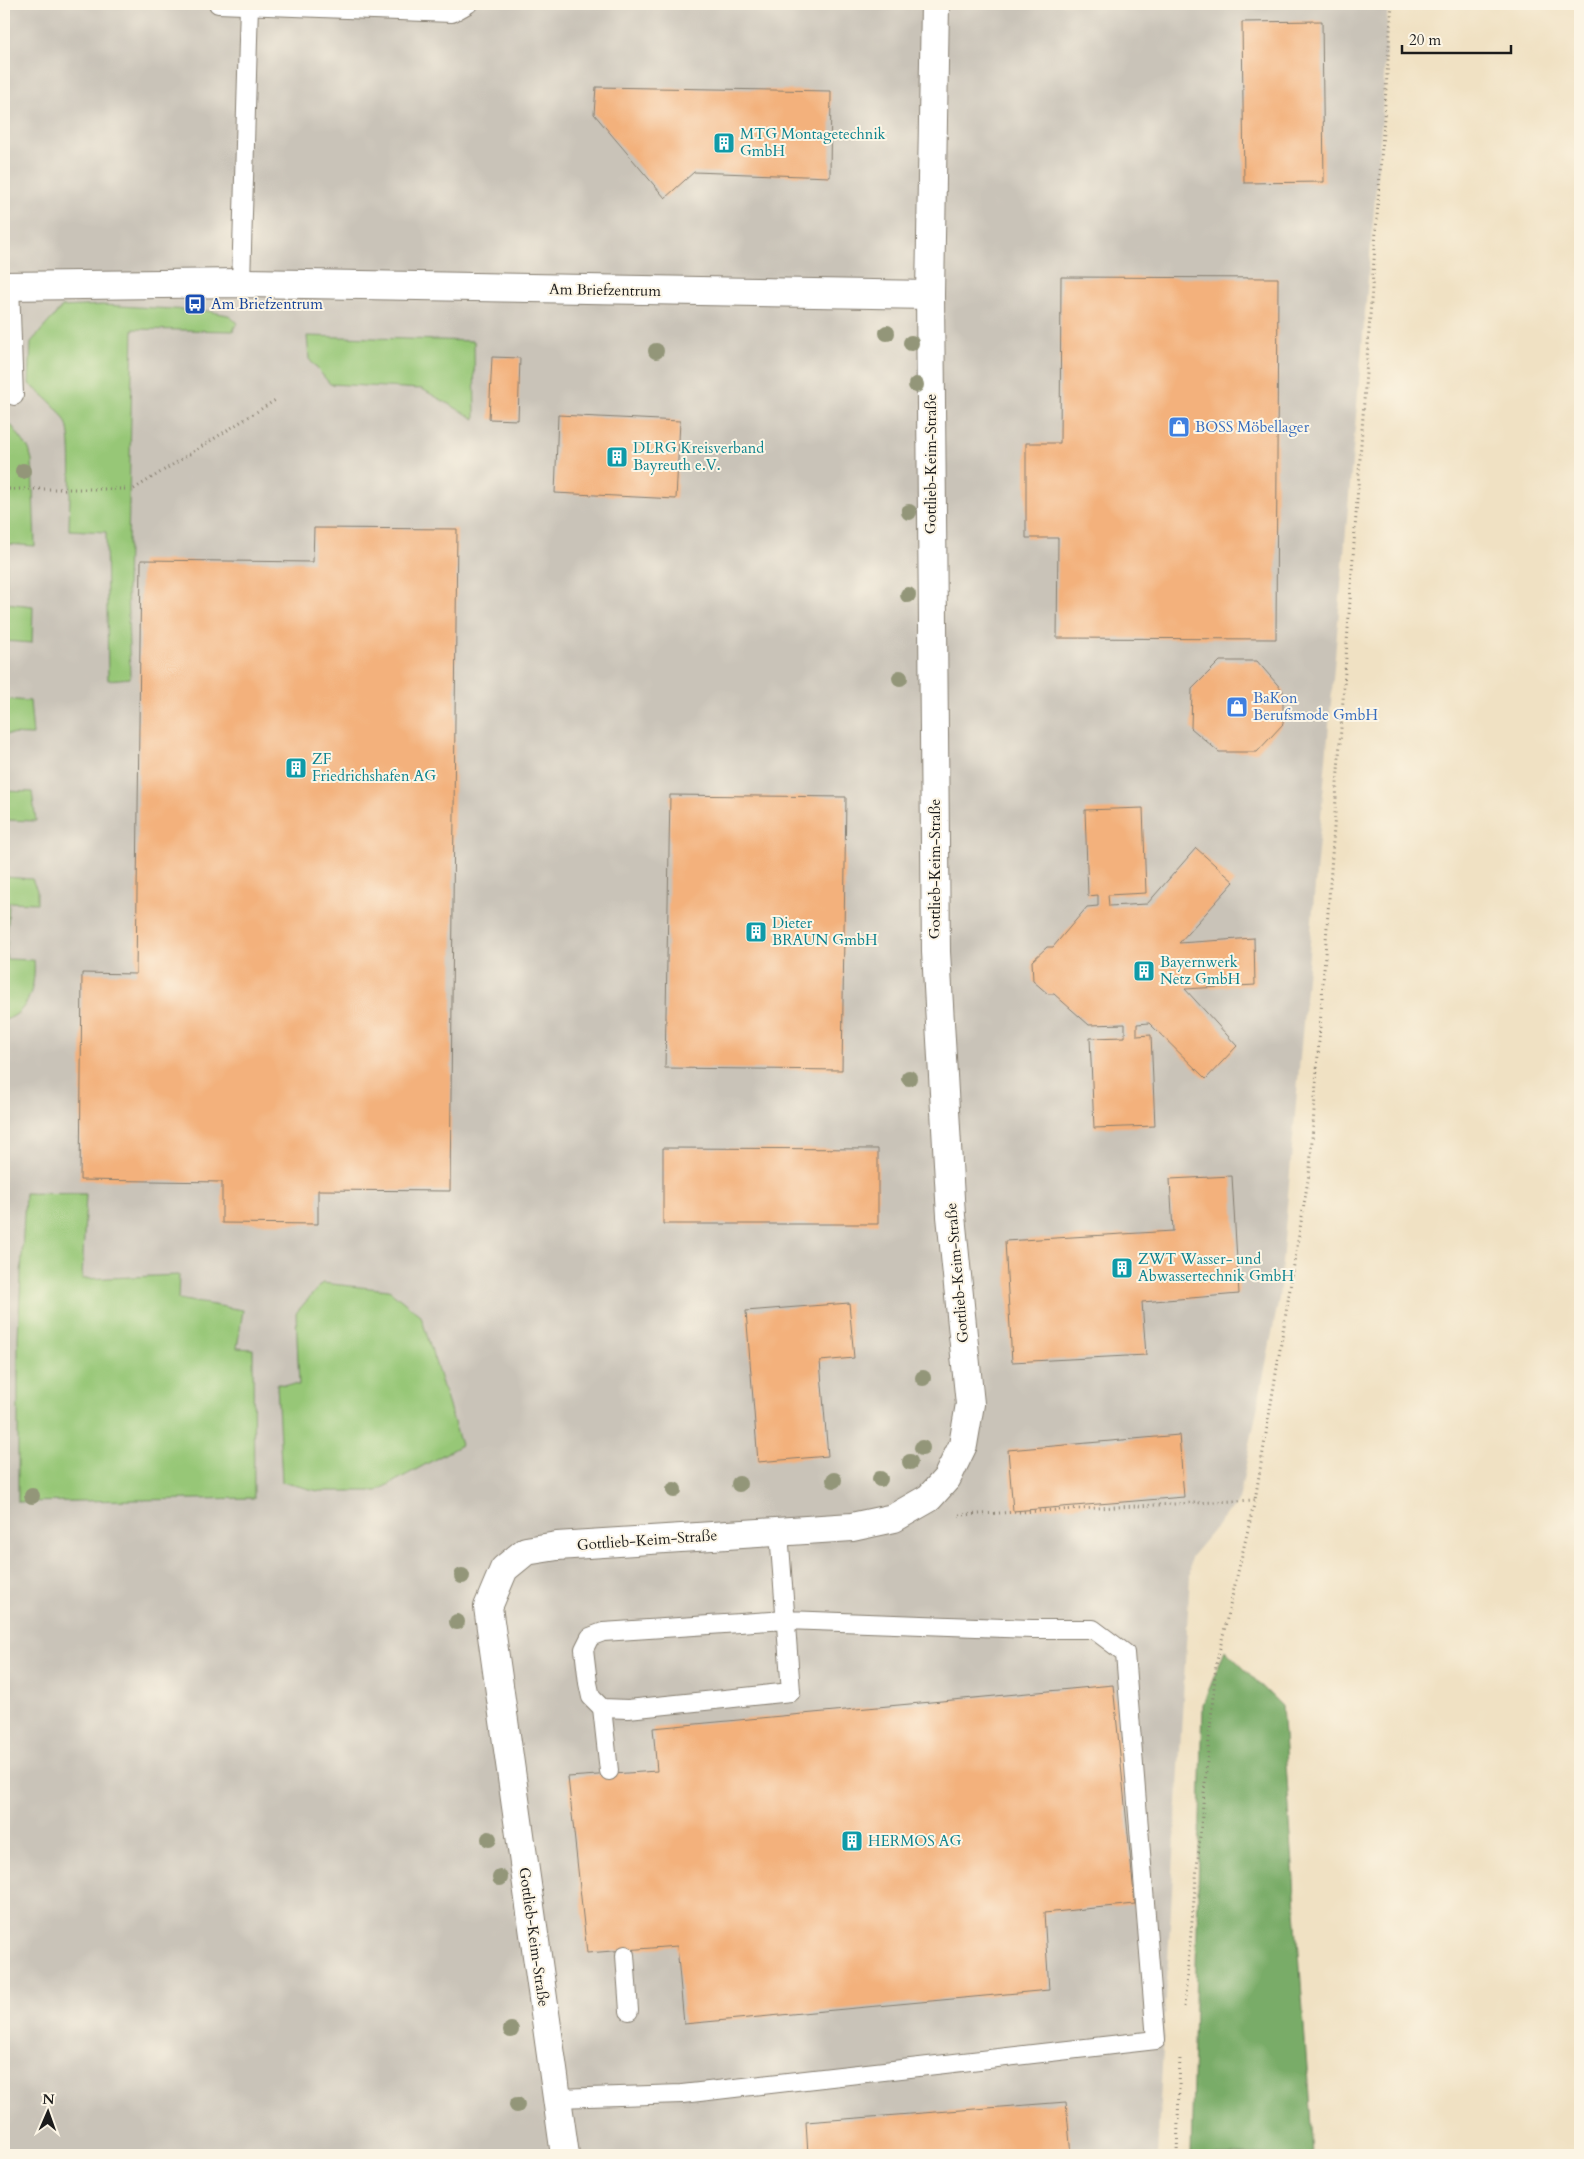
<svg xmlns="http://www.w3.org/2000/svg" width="1584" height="2159" font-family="Cardo,serif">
  <rect width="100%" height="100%" fill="#fcf5e5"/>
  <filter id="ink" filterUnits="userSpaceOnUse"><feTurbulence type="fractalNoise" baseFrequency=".02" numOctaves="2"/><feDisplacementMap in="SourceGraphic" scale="10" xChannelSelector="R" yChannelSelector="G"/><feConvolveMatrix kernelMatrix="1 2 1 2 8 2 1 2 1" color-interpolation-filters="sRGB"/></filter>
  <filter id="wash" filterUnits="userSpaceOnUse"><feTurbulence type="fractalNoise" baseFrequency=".0096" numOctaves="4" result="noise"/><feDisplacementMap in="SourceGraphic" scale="20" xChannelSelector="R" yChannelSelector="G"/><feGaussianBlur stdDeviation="1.12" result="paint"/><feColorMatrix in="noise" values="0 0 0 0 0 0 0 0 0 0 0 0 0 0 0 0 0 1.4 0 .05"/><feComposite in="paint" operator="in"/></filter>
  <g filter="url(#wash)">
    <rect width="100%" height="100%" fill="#f0e1c3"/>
    <polygon fill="#c9c3b8" points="4,4 1388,4 1382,118 1279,1298 1239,1500 1191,1557 1157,2155 4,2155"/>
    <g fill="#97c777" stroke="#5a724a">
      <path d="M102,305L207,311L228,315L237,323L233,331L133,329L127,588L130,678L108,680L106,532L69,530C69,508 74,440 66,422C58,407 42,394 29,384L31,342L62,307Z"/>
      <polygon points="307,336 474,341 475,419 422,389 330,384 309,359"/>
      <polygon points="4,424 12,426 29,449 32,460 35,546 7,544 6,603 33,606 32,643 4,641 4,653"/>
      <polygon points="4,699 30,701 33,735 5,734 4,758"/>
      <path d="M4,791L32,792L36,821L7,820L5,877L32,879L37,890V903L9,902L6,959L34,960C36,984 29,1014 4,1020Z"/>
      <polygon points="25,1193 86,1194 82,1279 179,1275 178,1299 243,1310 237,1348 253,1349 254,1498 18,1502 18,1337"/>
      <polygon points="322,1283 389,1290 421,1316 461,1445 377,1491 318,1491 282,1482 277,1384 299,1385 296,1313"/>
    </g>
    <polygon fill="#79ac68" stroke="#4a6442" points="1225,1650 1282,1706 1313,2155 1191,2155 1203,1704"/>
    <g id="blocks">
      <g fill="#f3b17c">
        <polygon points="1322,21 1324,182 1244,183 1242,22"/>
        <polygon points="596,87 831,91 830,177 694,172 665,198 594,114"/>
        <polygon points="1061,277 1278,278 1276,639 1057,638 1058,538 1026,538 1026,443 1060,443"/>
        <polygon points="492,357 520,358 518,420 489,419"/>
        <polygon points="558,415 680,421 676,499 555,493"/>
        <polygon points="314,528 457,529 450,1191 318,1190 318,1224 222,1223 222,1182 80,1180 82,973 136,974 141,560 313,562"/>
        <polygon points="1220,661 1257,661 1283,691 1283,724 1257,752 1219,752 1191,728 1192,689"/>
        <polygon points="670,795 846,797 842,1070 665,1068"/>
        <polygon points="1143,808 1146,893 1108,895 1109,906 1147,904 1196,848 1234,882 1179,943 1254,938 1255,985 1185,989 1237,1046 1206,1079 1149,1023 1137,1024 1137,1036 1151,1035 1155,1126 1094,1128 1090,1038 1125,1037 1125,1024 1089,1025 1054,994 1048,994 1033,981 1032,961 1047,947 1053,947 1087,907 1098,906 1098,895 1088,896 1085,810"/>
        <polygon points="663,1148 878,1149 878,1224 663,1224"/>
        <polygon points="1232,1176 1239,1294 1142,1302 1146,1355 1012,1362 1005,1241 1173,1231 1170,1179"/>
        <polygon points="849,1303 854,1358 820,1361 828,1456 758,1462 746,1311"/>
        <polygon points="1179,1435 1184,1497 1013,1511 1008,1450"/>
        <polygon points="1113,1685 1135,1904 1044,1913 1049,1990 684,2024 677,1946 587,1953 568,1777 657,1771 653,1728"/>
        <polygon points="1066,2102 1071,2155 808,2155 806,2122"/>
      </g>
    </g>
  </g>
  <g filter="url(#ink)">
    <use href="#blocks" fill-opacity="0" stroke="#867e70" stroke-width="1"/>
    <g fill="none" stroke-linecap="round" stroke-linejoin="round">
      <g stroke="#867e70" stroke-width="20">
        <g id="service">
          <polyline points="218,4 452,13 468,4"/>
          <polyline points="241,283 249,5"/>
          <polyline points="10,285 14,396"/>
          <polyline points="602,1708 609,1771"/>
          <polyline points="625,1955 629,2011"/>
          <polyline points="557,2098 682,2094 1156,2040 1125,1653 1093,1629 1032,1629 786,1620 603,1632 590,1637 584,1649 588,1683 591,1697 602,1708 628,1709 791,1692 779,1532"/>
        </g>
      </g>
      <g stroke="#867e70" stroke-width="30">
        <g id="minor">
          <polyline points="4,286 241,283 930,295"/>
          <polyline points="565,2155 488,1607 504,1569 526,1551 557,1546 852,1527 894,1518 929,1498 947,1478 963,1445 970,1404 951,1216 936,952 930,295 935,4"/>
        </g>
      </g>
      <g stroke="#867e70" stroke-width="3" stroke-dasharray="1 4" stroke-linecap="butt">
        <polyline points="4,489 134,489 277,399"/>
        <polyline points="959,1515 1255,1500"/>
        <polyline points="1184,2007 1216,1665 1255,1500 1310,1168 1392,4"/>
        <polyline points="1177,2155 1180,2056"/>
      </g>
      <use href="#service" stroke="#fff" stroke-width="18"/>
      <use href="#minor" stroke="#fff" stroke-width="28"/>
    </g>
    <g fill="#939679">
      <circle cx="887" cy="333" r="8"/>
      <circle cx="911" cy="343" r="8"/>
      <circle cx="656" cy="351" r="8"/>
      <circle cx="916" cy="385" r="8"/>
      <circle cx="23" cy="471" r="8"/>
      <circle cx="909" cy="512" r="8"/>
      <circle cx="908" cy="595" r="8"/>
      <circle cx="900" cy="678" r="8"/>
      <circle cx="909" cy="1078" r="8"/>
      <circle cx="923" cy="1378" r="8"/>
      <circle cx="922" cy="1448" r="8"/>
      <circle cx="910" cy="1462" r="8"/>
      <circle cx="880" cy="1479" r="8"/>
      <circle cx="834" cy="1480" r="8"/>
      <circle cx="739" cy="1484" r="8"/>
      <circle cx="674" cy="1490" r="8"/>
      <circle cx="32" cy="1496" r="8"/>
      <circle cx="462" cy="1576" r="8"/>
      <circle cx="457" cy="1622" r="8"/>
      <circle cx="489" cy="1839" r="8"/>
      <circle cx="500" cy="1878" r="8"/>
      <circle cx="511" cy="2030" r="8"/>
      <circle cx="517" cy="2105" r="8"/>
    </g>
  </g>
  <defs>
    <g id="building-square" transform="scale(1.125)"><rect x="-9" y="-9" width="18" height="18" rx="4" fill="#0f9aa8" stroke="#fcf5e5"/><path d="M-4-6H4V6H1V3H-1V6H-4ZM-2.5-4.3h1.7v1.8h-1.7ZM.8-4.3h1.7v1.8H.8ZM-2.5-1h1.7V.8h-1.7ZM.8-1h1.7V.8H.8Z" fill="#fff"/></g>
    <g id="bus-square" transform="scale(1.125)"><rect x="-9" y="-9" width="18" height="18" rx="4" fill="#1a4fb4" stroke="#fcf5e5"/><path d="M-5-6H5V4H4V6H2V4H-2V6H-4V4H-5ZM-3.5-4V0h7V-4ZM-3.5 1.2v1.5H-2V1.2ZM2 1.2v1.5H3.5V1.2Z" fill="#fff"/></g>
    <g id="shop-square" transform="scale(1.125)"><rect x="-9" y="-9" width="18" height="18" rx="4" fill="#3f7fe0" stroke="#fcf5e5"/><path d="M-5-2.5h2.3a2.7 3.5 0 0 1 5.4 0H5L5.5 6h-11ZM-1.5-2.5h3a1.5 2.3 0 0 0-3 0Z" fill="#fff"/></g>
  </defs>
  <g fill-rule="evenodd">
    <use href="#building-square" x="724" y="143"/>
    <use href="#bus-square" x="195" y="304"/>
    <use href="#shop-square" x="1179" y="427"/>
    <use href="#building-square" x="617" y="457"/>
    <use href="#shop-square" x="1237" y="707"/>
    <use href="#building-square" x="296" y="768"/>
    <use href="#building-square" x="756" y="932"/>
    <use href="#building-square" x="1144" y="971"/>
    <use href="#building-square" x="1122" y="1268"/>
    <use href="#building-square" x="852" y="1841"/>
  </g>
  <g text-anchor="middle" stroke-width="4" stroke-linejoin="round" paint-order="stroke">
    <g font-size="15" fill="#0d838f" stroke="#fcf5e5" text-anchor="start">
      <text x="740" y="139">MTG Montagetechnik<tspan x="740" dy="17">GmbH</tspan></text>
      <text x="633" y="453">DLRG Kreisverband<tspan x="633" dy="17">Bayreuth e.V.</tspan></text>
      <text x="312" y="764">ZF<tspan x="312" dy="17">Friedrichshafen AG</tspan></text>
      <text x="772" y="928">Dieter<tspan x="772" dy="17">BRAUN GmbH</tspan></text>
      <text x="1160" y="967">Bayernwerk<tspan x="1160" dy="17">Netz GmbH</tspan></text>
      <text x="1138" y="1264">ZWT Wasser- und<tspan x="1138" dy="17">Abwassertechnik GmbH</tspan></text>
      <text x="868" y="1846">HERMOS AG</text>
    </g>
    <g font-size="15" fill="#1c1c1c" stroke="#fcf5e5">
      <text transform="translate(605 290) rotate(1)" y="5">Am Briefzentrum</text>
      <text transform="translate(931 464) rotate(-90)" y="5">Gottlieb-Keim-Straße</text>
      <text transform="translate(935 869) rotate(-90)" y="5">Gottlieb-Keim-Straße</text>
      <text transform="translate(957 1273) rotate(-95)" y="5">Gottlieb-Keim-Straße</text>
      <text transform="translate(647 1540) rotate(-4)" y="5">Gottlieb-Keim-Straße</text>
      <text transform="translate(534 1937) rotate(82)" y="5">Gottlieb-Keim-Straße</text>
    </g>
    <g font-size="15" fill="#164399" stroke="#fcf5e5" text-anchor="start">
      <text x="211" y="309">Am Briefzentrum</text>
    </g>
    <g font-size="15" fill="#366cbe" stroke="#fcf5e5" text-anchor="start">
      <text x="1195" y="432">BOSS Möbellager</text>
      <text x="1253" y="703">BaKon<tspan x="1253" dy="17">Berufsmode GmbH</tspan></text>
    </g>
  </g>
  <rect width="1584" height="2159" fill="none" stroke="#fcf5e5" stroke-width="20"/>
  <g transform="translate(48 2112) rotate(2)" stroke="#fcf5e5" stroke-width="4" paint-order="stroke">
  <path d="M0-4L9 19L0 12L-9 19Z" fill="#1c1c1c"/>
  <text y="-8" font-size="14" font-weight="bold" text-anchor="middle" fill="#1c1c1c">N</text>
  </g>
  <path d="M1402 45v8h109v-8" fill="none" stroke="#1c1c1c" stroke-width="2.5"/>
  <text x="1409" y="45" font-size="15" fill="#1c1c1c" stroke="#fcf5e5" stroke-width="4" paint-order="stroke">20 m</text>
</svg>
